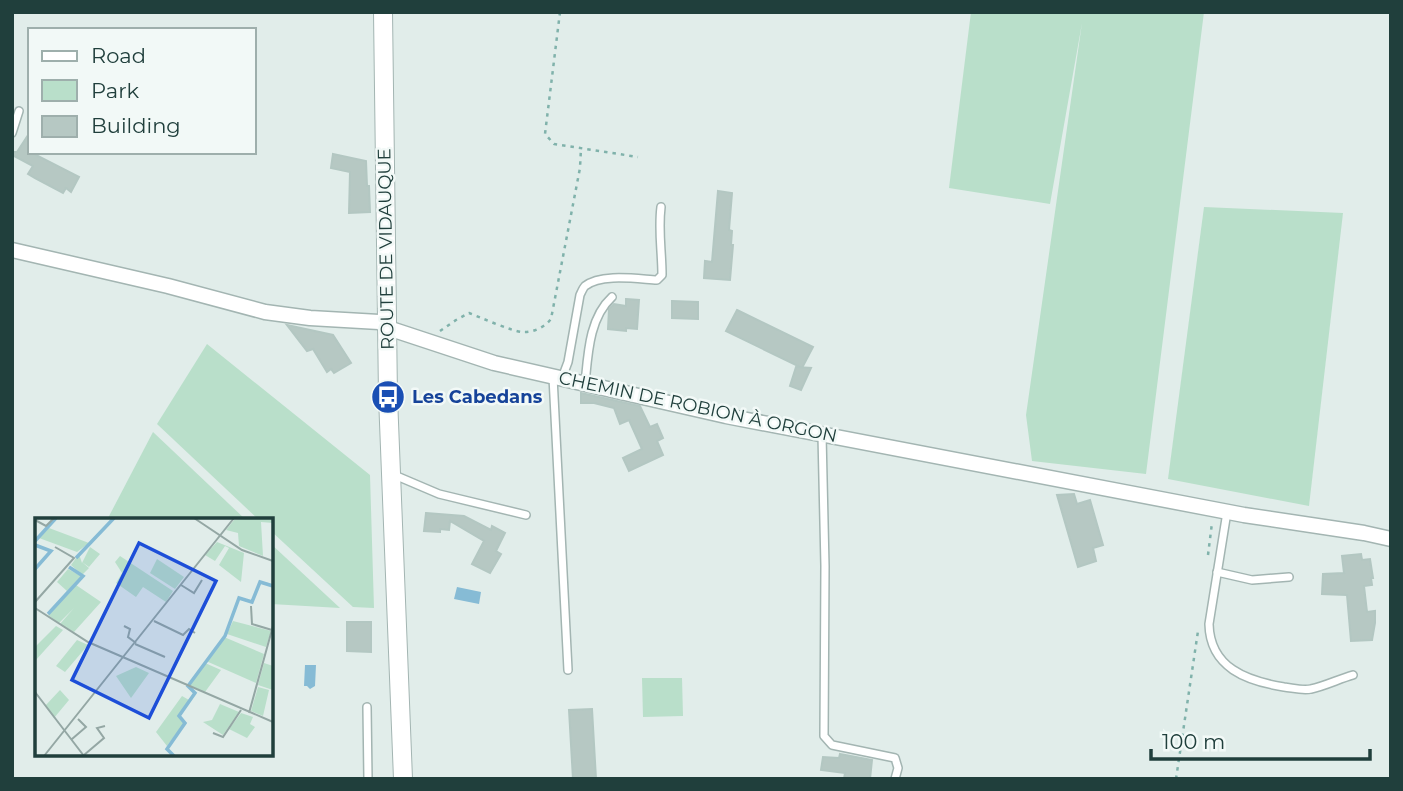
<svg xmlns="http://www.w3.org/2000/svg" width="1403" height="791" font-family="Montserrat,sans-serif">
  <rect width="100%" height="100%" fill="#e1edea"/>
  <g fill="#b9dfca">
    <polygon points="971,12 1204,12 1146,474 1032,461 1026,415 1082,23 1050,204 949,188"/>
    <polygon points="1204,207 1343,213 1309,506 1168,479"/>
    <polygon points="207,344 370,475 374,608 353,607 271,531 271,520 259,520 157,424"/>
    <polygon points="153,432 246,520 107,520"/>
    <polygon points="271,544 340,608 271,604"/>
    <polygon points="642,678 682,678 683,716 643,717"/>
  </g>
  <g fill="#86bbd5">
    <polygon points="457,587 481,592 479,604 454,599"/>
    <polygon points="305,665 316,665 315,686 310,689 307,686 304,686"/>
  </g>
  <g fill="#b6c8c3" stroke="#b3c7c2" stroke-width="2">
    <polygon points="30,132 30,152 79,177 71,192 66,188 63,193 35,178 28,174 33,166 12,155 12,152 17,152"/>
    <polygon points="333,154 366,161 367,186 369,186 370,212 349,213 350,172 331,168"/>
    <polygon points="718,191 732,193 729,230 732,231 731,245 733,245 730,280 704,278 705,261 712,262"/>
    <polygon points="626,299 639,300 637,329 626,328 626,331 608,329 609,309 614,304 626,306"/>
    <polygon points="672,301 698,302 698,319 672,318"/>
    <polygon points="737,310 813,347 802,368 726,331"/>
    <polygon points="287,325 333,335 351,363 334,373 331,369 327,372 313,349 307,351"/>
    <polygon points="796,367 811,368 801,390 790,386"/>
    <polygon points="581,393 640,406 650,427 657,424 663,438 657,441 663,455 629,471 623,458 642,449 629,420 620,424 614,408 594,403 581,403"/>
    <polygon points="1074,494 1077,504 1090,500 1103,545 1093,548 1096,561 1078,567 1057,495"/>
    <polygon points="426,513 464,516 491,530 492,526 505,533 496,551 501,554 490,573 472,564 484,541 450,521 449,530 440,529 440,532 424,531"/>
    <polygon points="1361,554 1362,560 1370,559 1373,578 1371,578 1372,585 1364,586 1367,612 1375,611 1375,623 1372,640 1351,641 1347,595 1322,594 1323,574 1344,573 1342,556"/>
    <polygon points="347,622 371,622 371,652 347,651"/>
    <polygon points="592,709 596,779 573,779 569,710"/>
    <polygon points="840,754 872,760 870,779 844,779 845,773 821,770 823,757 839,758"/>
  </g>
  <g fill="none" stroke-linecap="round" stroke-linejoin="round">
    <g stroke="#a3b5b2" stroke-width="10">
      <g id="service">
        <polyline points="12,133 19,111"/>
        <polyline points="553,377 568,670"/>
        <path d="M562,378L568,362L580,295C581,293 583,288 585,286C601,273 638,279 657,280L662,275C662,251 658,231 661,207"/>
        <path d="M585,384C588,354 589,318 612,297"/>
        <polyline points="822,435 825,566 824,736 832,745 895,758 898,768 895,779"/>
        <polyline points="392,474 439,494 526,515"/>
        <path d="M1227,512L1209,624C1210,668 1247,681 1284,687C1293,688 1303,691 1311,689C1325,686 1339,679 1353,675"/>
        <polyline points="1217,572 1252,580 1289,577"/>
        <polyline points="367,707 368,779"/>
      </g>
    </g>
    <g stroke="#a3b5b2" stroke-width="17">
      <polyline id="minor" points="12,250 168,286 265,312 310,318 379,322 394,330 494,363 726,416 1244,515 1364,533 1391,539"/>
    </g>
    <g stroke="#a3b5b2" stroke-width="20">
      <polyline id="tertiary" points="383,12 388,397 403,779"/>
    </g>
    <g stroke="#80b2ab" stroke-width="2.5" stroke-dasharray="3.5 5" stroke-linecap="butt">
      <polyline points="560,12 545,134 554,144 638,157"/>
      <path d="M440,331L456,320L469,313C482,318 511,331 522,332C533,333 545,327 551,319L580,168L581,148"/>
      <polyline points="1208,555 1212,523"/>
      <polyline points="1176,779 1198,631"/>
    </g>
    <use href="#service" stroke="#fff" stroke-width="7"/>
    <use href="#minor" stroke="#fff" stroke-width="14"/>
    <use href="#tertiary" stroke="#fff" stroke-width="18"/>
  </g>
  <defs>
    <g id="bus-disc" transform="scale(1.75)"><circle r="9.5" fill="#1a4fb4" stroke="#f2f9f7"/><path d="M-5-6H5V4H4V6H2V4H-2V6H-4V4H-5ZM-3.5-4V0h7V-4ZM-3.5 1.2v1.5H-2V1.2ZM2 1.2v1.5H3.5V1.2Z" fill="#fff"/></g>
  </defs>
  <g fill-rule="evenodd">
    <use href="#bus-disc" x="388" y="397"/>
  </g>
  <g text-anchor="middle" stroke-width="5" stroke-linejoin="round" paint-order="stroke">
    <g font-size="18" fill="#203f3c" stroke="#f2f9f7">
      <text transform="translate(386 249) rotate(-91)" y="6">ROUTE DE VIDAUQUE</text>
      <text transform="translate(698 407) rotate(12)" y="6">CHEMIN DE ROBION À ORGON</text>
    </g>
    <g font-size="18" font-weight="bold" fill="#164399" stroke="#f2f9f7" text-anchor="start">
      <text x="412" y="403">Les Cabedans</text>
    </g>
  </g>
  <g transform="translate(35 518)">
    <rect width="238" height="238" fill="#e1edea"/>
    <path d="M221,0H238V5L226,4L228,38L204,28L203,15L191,12L199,2ZM14,10L54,25L42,34L4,20ZM182,24L209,35L206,64L184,47L194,30L190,28L180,43L170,37ZM55,29L65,36L54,49L47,44L54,50L47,57L36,47L44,36L47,45ZM85,38L138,73L131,84L108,69L101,79L81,65L87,55L80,44ZM122,41L149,59L140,71L115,55ZM33,51L46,58L32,73L22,64ZM41,67L66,84L39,114L25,106L39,90L24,105L13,97ZM198,103L236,113L231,129L192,116ZM21,108L28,112L0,143V129ZM189,119L229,136L221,165L171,143ZM42,122L53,127L30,154L21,148ZM170,145L186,152L170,174L154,167ZM229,145L238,148V172L223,167ZM101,149L114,155L96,180L81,158ZM223,169L234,172L228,198L216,193ZM25,172L34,182L19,200L10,188ZM147,178L154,182L143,198L149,205L132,228L121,214ZM185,186L204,194L188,217L168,204L177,202ZM206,195L218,199L215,206L220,209L212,220L194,211Z" fill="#b9dfca"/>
    <path fill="none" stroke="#86bbd5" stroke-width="3.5" d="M0,23L21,0M0,27L16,33L0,51M41,40L79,0M13,96L48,58L34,49M139,238L132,231L150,205L144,198L160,175L153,168L190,118L204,80L217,84L225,64L238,68"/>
    <path fill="none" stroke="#94a7a4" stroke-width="2" d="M159,0L207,32L238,43M0,2L11,8L19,0M146,67L159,75L167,62M0,84L39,40L20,29M216,88L217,106L237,112M0,90L53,124L238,204M119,103L148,117L154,111L160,115M89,108L95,111L93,119L101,125M100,126L130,139M0,174L49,238M214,195L238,108M178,215L188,219L206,192M37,221L51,209L43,201M49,237L69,220L62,210L70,208M9,238L199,0"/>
    <path fill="#1d4ed8" fill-opacity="0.15" stroke="#1d4ed8" stroke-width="3.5" d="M104,25L181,63L114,200L37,162Z"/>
    <rect width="238" height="238" fill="none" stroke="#203f3c" stroke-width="3.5"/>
  </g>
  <rect width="1403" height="791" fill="none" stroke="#203f3c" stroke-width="28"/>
  <rect x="28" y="28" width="228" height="126" fill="#f2f9f7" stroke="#9eafac" stroke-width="2"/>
  <rect x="42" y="51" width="35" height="10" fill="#ffffff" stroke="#9eafac" stroke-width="2"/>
  <text x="91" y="63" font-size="21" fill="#203f3c">Road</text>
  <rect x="42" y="80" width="35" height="21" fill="#b9dfca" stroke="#9eafac" stroke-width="2"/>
  <text x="91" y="98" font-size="21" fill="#203f3c">Park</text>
  <rect x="42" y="116" width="35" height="21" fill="#b6c8c3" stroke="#9eafac" stroke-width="2"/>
  <text x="91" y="133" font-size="21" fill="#203f3c">Building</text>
  <path d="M1151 749v10h219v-10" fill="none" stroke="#203f3c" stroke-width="3.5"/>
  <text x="1162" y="749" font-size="21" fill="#203f3c" stroke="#f2f9f7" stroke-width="5" paint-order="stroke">100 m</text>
</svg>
